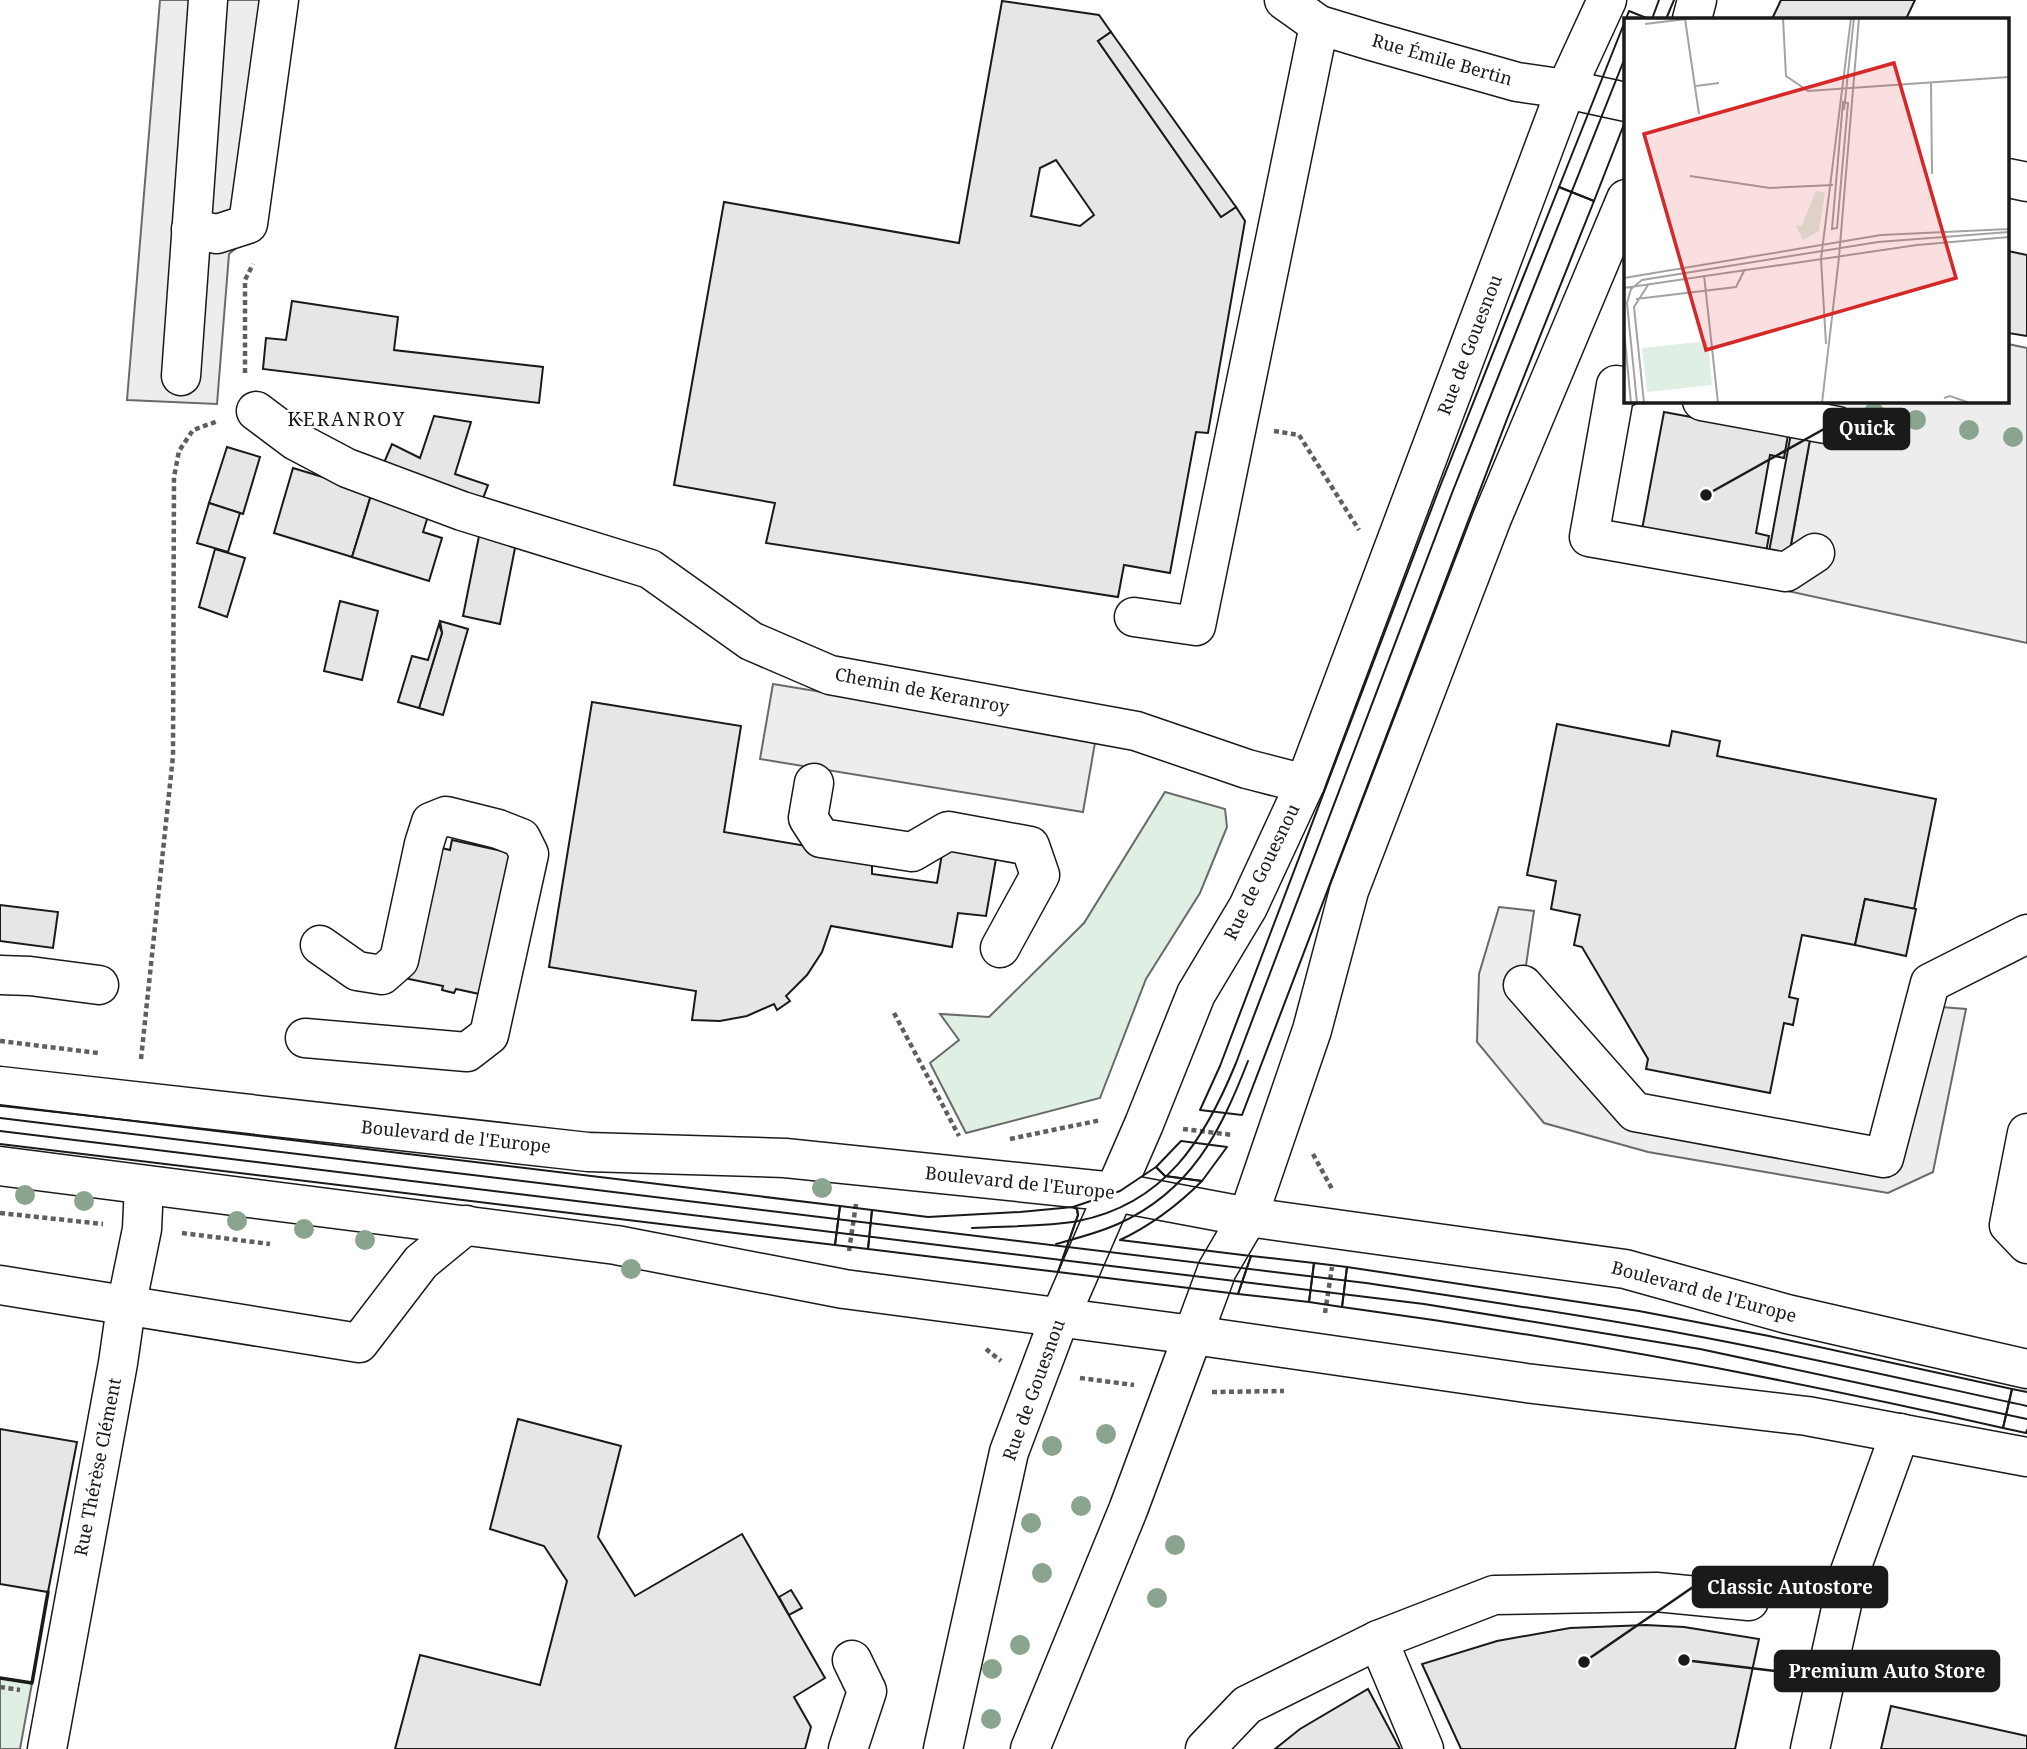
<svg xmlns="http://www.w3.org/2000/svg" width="2027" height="1749" font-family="'Noto Serif',serif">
  <rect width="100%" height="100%" fill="#fff"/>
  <g fill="#e0efe3" stroke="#6a6a6a" stroke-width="2">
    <polygon points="1165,792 1225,809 1227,827 1200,893 1146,979 1100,1098 966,1133 930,1063 959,1040 940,1014 989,1017 1084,923"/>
    <polygon points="0,1678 32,1683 20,1749 0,1749"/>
  </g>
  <g fill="#ededed" stroke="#6a6a6a" stroke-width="2">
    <polygon points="160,0 296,0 262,227 229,254 217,404 127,400"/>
    <polygon points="2008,344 2027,348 2027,643 1783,590 1817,401 2008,401"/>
    <polygon points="773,684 1096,737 1083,812 760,759"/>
    <polygon points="1499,907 1534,911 1523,986 1635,1112 1884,1158 1941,1007 1966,1009 1933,1172 1888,1193 1648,1152 1544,1123 1477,1042 1479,974"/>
  </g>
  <g fill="#e6e6e6" stroke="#1a1a1a" stroke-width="2" fill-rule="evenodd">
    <polygon points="1781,0 1915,0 1906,19 1772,19"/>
    <path d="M1002,1L1099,15L1111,32L1098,41L1221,217L1236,207L1245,221L1208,433L1196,432L1170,573L1124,565L1118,597L766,543L775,503L674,485L724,202L959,243ZM1056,160L1094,215L1080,226L1031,216L1040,168Z"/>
    <polygon points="1111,32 1236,207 1221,217 1098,41"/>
    <polygon points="2008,251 2027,255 2027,336 2008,333"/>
    <polygon points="292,301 398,317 394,350 543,367 539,403 263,369 266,338 286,340"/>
    <polygon points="1797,401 1817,401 1786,572 1766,568"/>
    <polygon points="1664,412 1788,435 1784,458 1770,455 1756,533 1769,536 1765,558 1641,535"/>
    <polygon points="434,416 471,422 455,474 488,485 479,509 380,472 392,444 420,458"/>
    <polygon points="227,447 260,457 243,514 209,503"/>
    <polygon points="293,468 372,492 352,557 274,533"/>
    <polygon points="372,492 430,510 423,532 442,538 429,581 352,557"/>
    <polygon points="209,503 240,513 228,552 197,543"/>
    <polygon points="479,536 516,543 500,624 463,616"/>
    <polygon points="215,549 245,558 227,617 199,607"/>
    <polygon points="340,601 378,611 362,680 324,671"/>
    <polygon points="440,621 468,629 443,715 419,708 442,633"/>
    <polygon points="439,624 442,633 419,708 398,702 412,656 428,660"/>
    <polygon points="592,702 741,726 724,832 872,857 872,874 937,883 945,837 998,847 986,916 958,913 952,947 831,926 822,952 807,975 786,996 790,1001 777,1010 774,1004 747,1016 720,1021 692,1020 696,991 549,967"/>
    <polygon points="1557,724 1669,746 1672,731 1720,741 1717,756 1936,799 1914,909 1865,899 1855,945 1802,935 1789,997 1798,999 1793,1025 1784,1023 1770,1093 1646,1069 1648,1059 1582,947 1574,945 1580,915 1551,909 1556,881 1527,875"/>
    <polygon points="452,840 511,853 484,995 456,989 454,993 442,990 443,986 404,978 433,846 450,850"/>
    <polygon points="1865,899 1916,909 1906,956 1855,945"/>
    <polygon points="0,905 58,912 53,948 0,941"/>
    <polygon points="518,1419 621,1446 598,1537 635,1596 742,1534 825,1678 794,1697 811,1727 805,1749 395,1749 420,1655 540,1685 567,1581 544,1546 490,1529"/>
    <polygon points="0,1429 77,1442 48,1592 0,1584"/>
    <polygon points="791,1590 802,1608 789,1615 779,1597"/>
    <polygon points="1646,1625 1684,1627 1759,1639 1735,1749 1461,1749 1422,1664 1497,1641 1570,1628"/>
    <polygon points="1368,1689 1400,1749 1275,1749 1300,1729"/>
    <polygon points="1891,1706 2027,1736 2027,1749 1881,1749"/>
  </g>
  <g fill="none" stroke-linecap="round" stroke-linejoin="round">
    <g stroke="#1a1a1a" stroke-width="41">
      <g id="minor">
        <polyline points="1284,0 1319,25 1372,41 1517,82 1566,89 1626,102"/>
        <polyline points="2008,178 2027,182"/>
        <polyline points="191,229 217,234 248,224 279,0"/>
        <polyline points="181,376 208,0"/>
        <polyline points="1626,387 1616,385 1589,537 1786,572 1815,553"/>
        <polyline points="1702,401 1837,426"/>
        <polyline points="256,411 296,441 347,468 462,511 650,569 751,641 830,675 1136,731 1247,769 1305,784"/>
        <polyline points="1134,617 1196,626 1319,25"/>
        <polyline points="814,783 808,818 821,838 912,852 948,831 1030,846 1040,875 1000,948"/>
        <polyline points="0,975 30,976 99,985"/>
        <polyline points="1523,985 1635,1112 1884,1158 1930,983 2027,934"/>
        <polyline points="305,1038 467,1052 489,1035 529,854 521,838 498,829 446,816 431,822 424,844 399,960 382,975 357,971 320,945"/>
        <polyline points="2027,1133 2009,1225 2027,1244"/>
        <polyline points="0,1285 359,1343 421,1262 466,1225"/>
        <polyline points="1378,1640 1494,1595 1656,1592 1749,1601"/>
        <polyline points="47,1749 118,1363 126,1307 142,1229 144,1185"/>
        <polyline points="848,1749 867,1691 852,1660"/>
        <polyline points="943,1749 1009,1452 1060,1317"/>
        <polyline points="1030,1749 1128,1510 1193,1335"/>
        <polyline points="1205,1749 1247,1705 1378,1640 1424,1749"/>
        <polyline points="1810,1749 1848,1577 1900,1433"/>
      </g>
    </g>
    <g stroke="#1a1a1a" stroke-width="41">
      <g id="major">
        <polyline points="1692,19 1697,0"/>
        <polyline points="0,1086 588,1152 785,1158 1115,1192 1248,1217 1625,1269 1787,1314 2027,1369"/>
        <polyline points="0,1166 616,1245 844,1289 1193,1335 1526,1383 1807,1416 2027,1457"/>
        <polyline points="1060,1317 1144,1124 1196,994 1248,907 1305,784 1566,89 1607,0"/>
        <polyline points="1193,1335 1217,1270 1248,1217 1312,1030 1349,891 1492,518 1626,199"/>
      </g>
    </g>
    <g stroke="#5f5f5f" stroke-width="4.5" stroke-dasharray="5 3.5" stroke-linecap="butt">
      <polyline points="245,373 245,280 253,264"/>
      <polyline points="1274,431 1299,435 1359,530"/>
      <polyline points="894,1013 959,1136"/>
      <polyline points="0,1041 98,1053"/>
      <polyline points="141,1059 173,756 174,477 179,451 193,430 218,421"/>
      <polyline points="1183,1129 1233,1135"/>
      <polyline points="1010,1139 1101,1120"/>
      <polyline points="1313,1154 1332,1189"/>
      <polyline points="0,1213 103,1224"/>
      <polyline points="182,1233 270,1244"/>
      <polyline points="849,1251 856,1204"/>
      <polyline points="1325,1313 1332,1267"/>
      <polyline points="986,1349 1001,1361"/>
      <polyline points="1080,1378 1134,1385"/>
      <polyline points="1212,1392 1284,1391"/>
      <polyline points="0,1687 20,1690"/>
    </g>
    <use href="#minor" stroke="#fff" stroke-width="38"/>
    <use href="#major" stroke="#fff" stroke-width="38"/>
    <g stroke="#1a1a1a" stroke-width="2">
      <polyline points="1652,19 1659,0"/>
      <polyline points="1666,19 1674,0"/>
      <polyline points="1626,119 1594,201 1559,187 1629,11 1649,19"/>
      <polygon points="1559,187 1594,201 1507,419 1242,1115 1200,1110 1220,1066 1439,489"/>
      <polyline points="0,1105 840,1206 835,1245 0,1144"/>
      <path d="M0,1118L1366,1283C1471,1299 1576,1314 1680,1333C1796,1354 1912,1381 2027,1406"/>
      <polyline points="0,1131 1424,1304 1700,1349 2027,1419"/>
      <polygon points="1181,1141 1227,1147 1202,1181 1165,1176 1156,1167"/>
      <path d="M1156,1167L1165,1176L1202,1181C1177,1206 1152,1225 1120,1240L1251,1256L1238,1294L1058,1272L1078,1215L1077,1209L1073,1207L1120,1191Z"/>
      <polygon points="840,1206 872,1210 868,1249 835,1245"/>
      <polygon points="1073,1207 1077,1209 1078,1215 1058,1272 868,1249 872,1210 928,1217 1020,1212"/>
      <path d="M972,1228C1007,1226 1043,1227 1078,1221C1165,1204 1205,1139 1236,1063L1452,493L1626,55"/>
      <path d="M1056,1244C1077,1238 1098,1233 1118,1224C1191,1191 1220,1133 1248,1061"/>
      <polygon points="1251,1256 1314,1263 1309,1302 1238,1294"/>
      <polygon points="1314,1263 1347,1267 1342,1307 1309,1302"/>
      <path d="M1347,1267L1639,1311L1769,1336L2012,1389L2003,1428C1784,1378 1564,1337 1342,1307Z"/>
      <polyline points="2027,1392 2012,1389 2003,1428 2026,1433 2027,1430 2027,1433"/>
    </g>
    <polyline stroke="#1a1a1a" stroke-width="3.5" points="0,1678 32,1683 48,1592"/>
  </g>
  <g fill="#8aa48f">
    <circle cx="1874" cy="412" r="10"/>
    <circle cx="1916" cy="420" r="10"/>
    <circle cx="1969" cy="430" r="10"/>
    <circle cx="2013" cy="437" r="10"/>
    <circle cx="822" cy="1188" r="10"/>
    <circle cx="25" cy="1195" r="10"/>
    <circle cx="84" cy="1201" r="10"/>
    <circle cx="237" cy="1221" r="10"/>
    <circle cx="304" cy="1229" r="10"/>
    <circle cx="365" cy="1240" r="10"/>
    <circle cx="631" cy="1269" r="10"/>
    <circle cx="1106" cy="1434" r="10"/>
    <circle cx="1052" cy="1446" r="10"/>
    <circle cx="1081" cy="1506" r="10"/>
    <circle cx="1031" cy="1523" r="10"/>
    <circle cx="1175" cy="1545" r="10"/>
    <circle cx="1042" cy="1573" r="10"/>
    <circle cx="1157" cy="1598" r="10"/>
    <circle cx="1020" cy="1645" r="10"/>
    <circle cx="992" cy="1669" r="10"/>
    <circle cx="991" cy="1719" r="10"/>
  </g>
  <g text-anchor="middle" stroke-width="5" stroke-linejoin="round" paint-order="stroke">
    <g font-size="18" fill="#1a1a1a" stroke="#fff">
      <text transform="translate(1442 60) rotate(16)" y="6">Rue Émile Bertin</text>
      <text transform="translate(1470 345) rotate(-69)" y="6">Rue de Gouesnou</text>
      <text transform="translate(922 691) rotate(11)" y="6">Chemin de Keranroy</text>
      <text transform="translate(1262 872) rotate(-64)" y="6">Rue de Gouesnou</text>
      <text transform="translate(456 1137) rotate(6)" y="6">Boulevard de l'Europe</text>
      <text transform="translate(1020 1183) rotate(6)" y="6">Boulevard de l'Europe</text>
      <text transform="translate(1704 1292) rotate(15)" y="6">Boulevard de l'Europe</text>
      <text transform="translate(1034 1390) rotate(-70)" y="6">Rue de Gouesnou</text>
      <text transform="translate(98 1467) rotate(-79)" y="6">Rue Thérèse Clément</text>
    </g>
    <g font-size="19" letter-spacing="2" fill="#1a1a1a" stroke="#fff">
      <text x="347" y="426">KERANROY</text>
    </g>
  </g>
  <g transform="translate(1624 18)">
    <rect width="385" height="385" fill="#fff"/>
    <path d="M192,173L201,175L195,213L179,222L172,208L178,207ZM84,323L88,367L23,374L18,330Z" fill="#e0efe3"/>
    <path fill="none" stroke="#a3a3a3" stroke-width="2" d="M159,0L162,58L184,73L385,59M61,1L75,96M21,6L71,0M307,65L308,156M72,68L95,65M219,84L224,85L213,210L208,211ZM220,92L230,0M66,158L146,170L209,167M215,239L235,0M197,241L202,326M197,241L227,0M80,257L94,385M0,260L257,217L385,211M0,270L293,227L385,219M12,281L112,269L121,251M0,312L7,385M320,380L326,378L346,385M13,385L3,285L7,271L18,262L254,224L385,214M20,385L10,289L24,267M198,385L215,239"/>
    <path fill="#d62828" fill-opacity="0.15" stroke="#d62828" stroke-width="3.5" d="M270,45L332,260L82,332L20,116Z"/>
    <rect width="385" height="385" fill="none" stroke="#1a1a1a" stroke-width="3.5"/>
  </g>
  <path fill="none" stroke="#1a1a1a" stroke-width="2.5" d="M1706 495L1824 429M1584 1662L1693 1587M1684 1660L1775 1671"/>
  <g fill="#1a1a1a" stroke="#fff" stroke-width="2.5">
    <circle cx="1706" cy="495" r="7"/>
    <circle cx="1584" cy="1662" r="7"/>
    <circle cx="1684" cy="1660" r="7"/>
  </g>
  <g fill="#1a1a1a" stroke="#1a1a1a" stroke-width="2.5">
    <rect x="1824" y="409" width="85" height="40" rx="7"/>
    <rect x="1693" y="1567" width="194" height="40" rx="7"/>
    <rect x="1775" y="1651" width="224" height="40" rx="7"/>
  </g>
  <g font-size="19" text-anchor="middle" font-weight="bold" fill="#fff">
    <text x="1867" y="435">Quick</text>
    <text x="1790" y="1594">Classic Autostore</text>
    <text x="1887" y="1678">Premium Auto Store</text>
  </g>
</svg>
